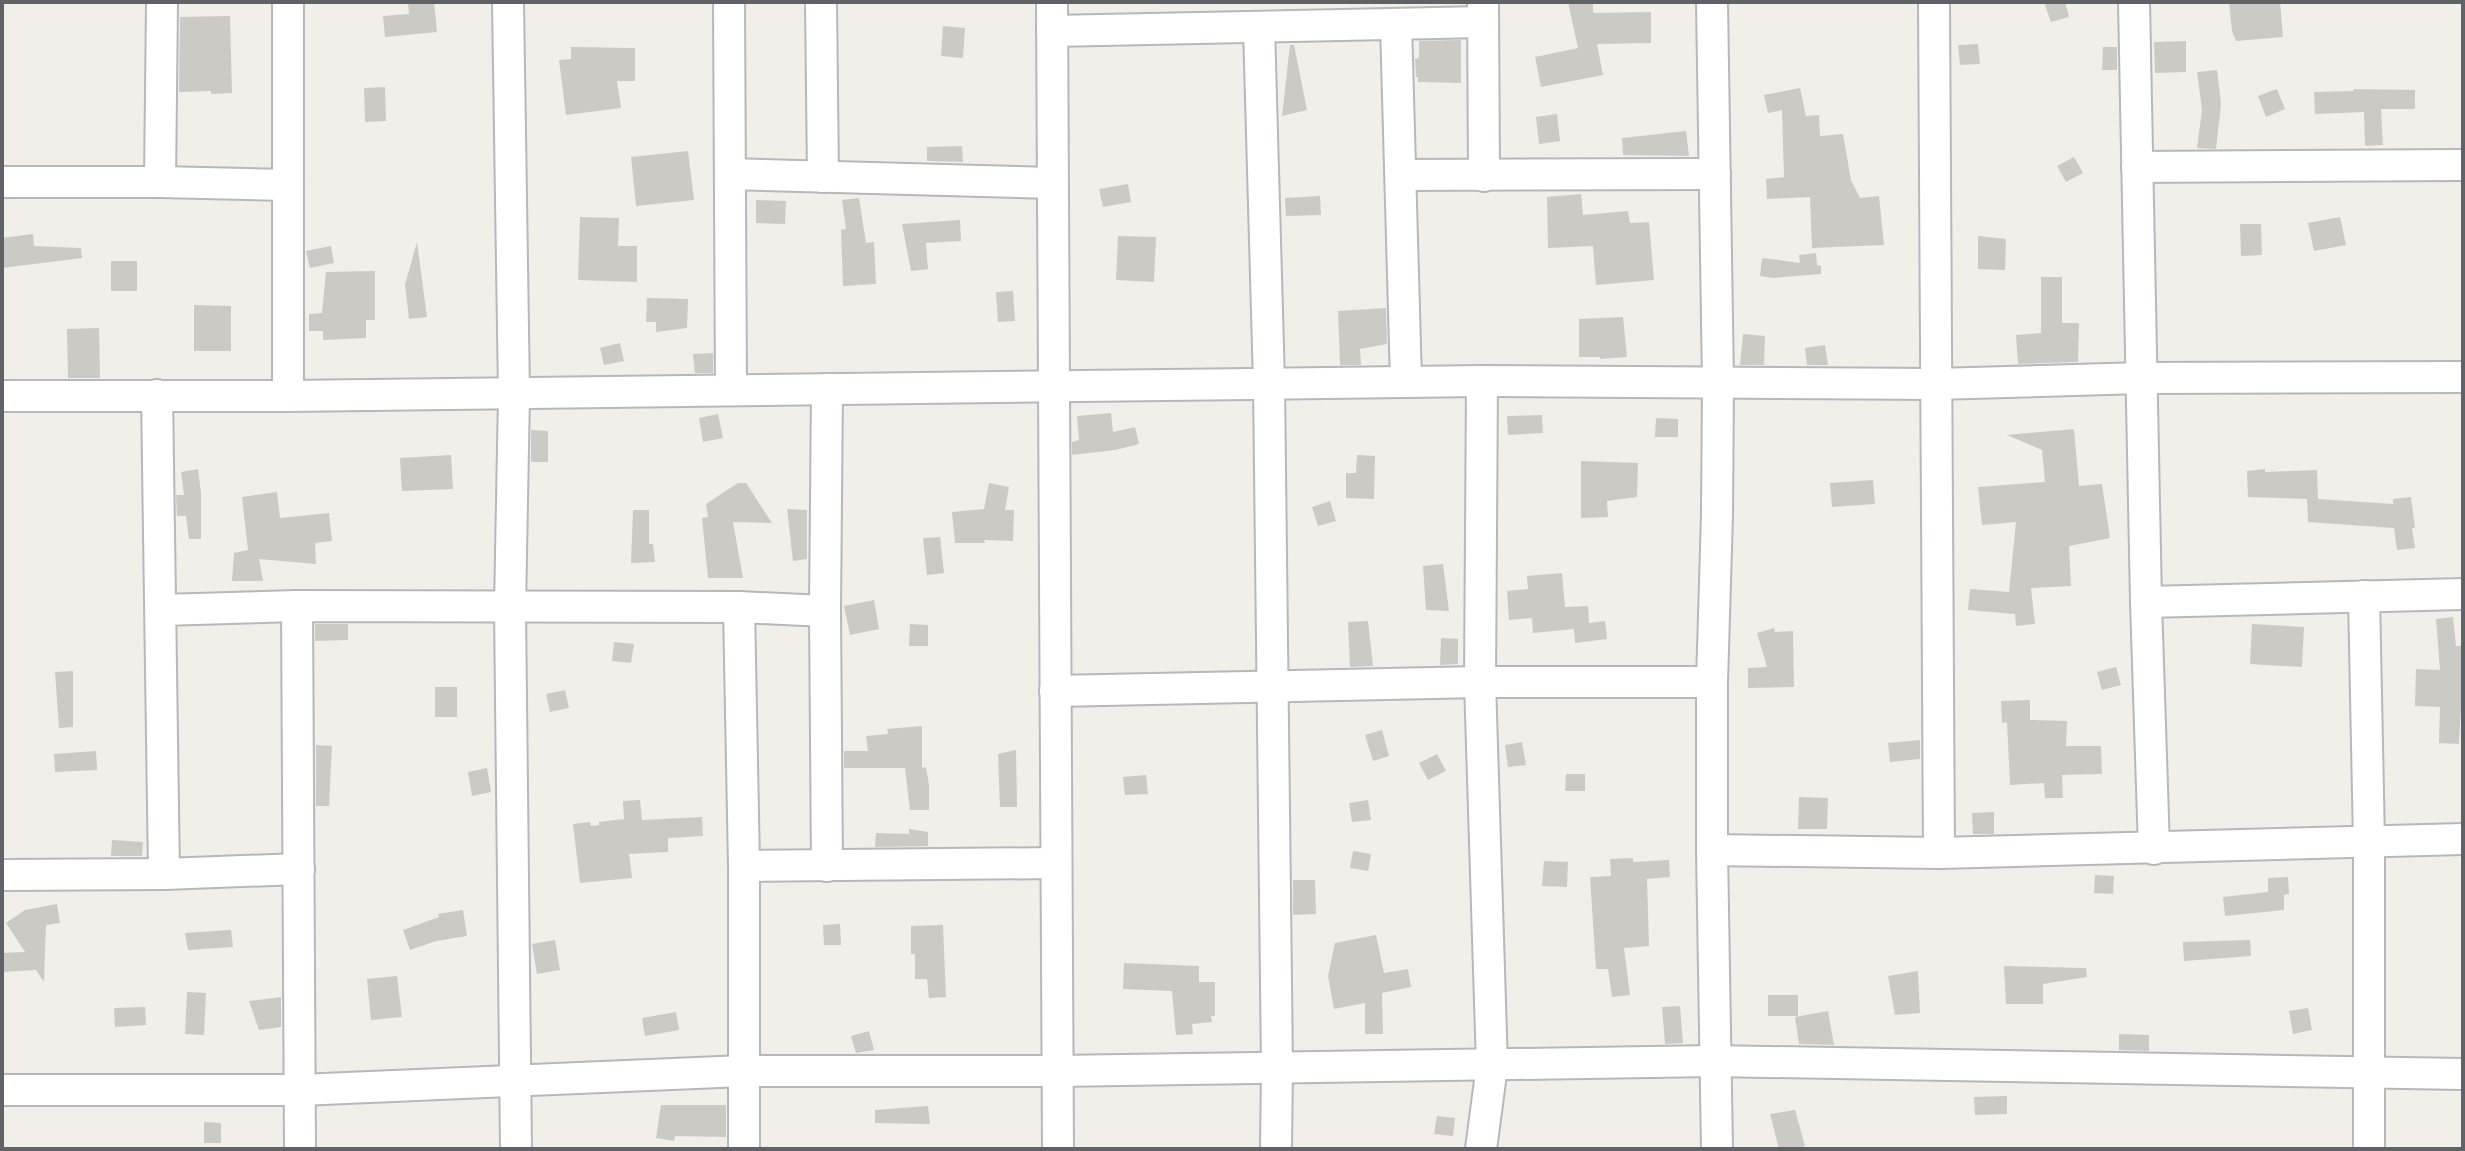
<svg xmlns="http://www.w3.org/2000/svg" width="2465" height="1151" font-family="Barlow,sans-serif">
  <rect width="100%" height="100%" fill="#f1efe8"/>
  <g fill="#cccac5">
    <polygon points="408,2 434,2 437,32 385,37 383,16 409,14"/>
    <polygon points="1568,2 1593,2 1593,13 1651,12 1651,43 1597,44 1603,75 1541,87 1535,57 1578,48"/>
    <polygon points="2044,2 2065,2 2069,17 2051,22"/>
    <polygon points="2229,2 2280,2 2283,37 2236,41 2232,31"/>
    <polygon points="230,16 232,93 211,94 211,91 179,92 180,17"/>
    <polygon points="943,26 965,28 963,58 941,56"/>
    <polygon points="1461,40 1461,83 1418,82 1418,77 1416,77 1415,59 1419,58 1419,41"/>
    <polygon points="2186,41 2186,72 2155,73 2154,42"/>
    <polygon points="1978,44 1980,64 1960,65 1958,45"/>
    <polygon points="1290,45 1294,45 1307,110 1282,116"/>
    <polygon points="571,47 635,48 635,81 617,81 621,108 566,115 559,60 571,59"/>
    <polygon points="2103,47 2117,47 2117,70 2102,70"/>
    <polygon points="2217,70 2221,104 2216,149 2197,148 2202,110 2197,72"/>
    <polygon points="385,87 386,121 365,122 364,88"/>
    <polygon points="1800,88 1806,116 1819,115 1820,136 1843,134 1851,180 1860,198 1879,196 1884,245 1812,248 1810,197 1767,199 1766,179 1784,177 1782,110 1768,113 1764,95"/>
    <polygon points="2277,89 2285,109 2266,117 2258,96"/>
    <polygon points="2353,89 2415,90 2415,109 2381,109 2383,145 2365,146 2364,112 2315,114 2314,92 2354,91"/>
    <polygon points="1557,114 1560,141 1539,144 1536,117"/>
    <polygon points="1686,131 1689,156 1623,155 1622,138"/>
    <polygon points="962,146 963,162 927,161 927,147"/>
    <polygon points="688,151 694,200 636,206 631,157"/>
    <polygon points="2074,157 2083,173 2066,182 2057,166"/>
    <polygon points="1128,184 1131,202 1103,207 1099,189"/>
    <polygon points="1581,194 1583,215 1628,211 1630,223 1649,222 1654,280 1596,285 1593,246 1548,248 1547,197"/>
    <polygon points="1320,196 1321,215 1286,216 1285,198"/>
    <polygon points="859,198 866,243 874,242 876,284 843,286 841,230 846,229 842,200"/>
    <polygon points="756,200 786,201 785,224 756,223"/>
    <polygon points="580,217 619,218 618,246 637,246 637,282 578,280"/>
    <polygon points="2340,217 2346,245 2314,251 2308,223"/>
    <polygon points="960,220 961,241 926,243 928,269 911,271 902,224"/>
    <polygon points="2240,224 2261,224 2262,255 2241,256"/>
    <polygon points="33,234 34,246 81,248 82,258 2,268 2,238"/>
    <polygon points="1118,236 1156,237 1154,282 1116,280"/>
    <polygon points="1978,236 2006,239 2005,270 1978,269"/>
    <polygon points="417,242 427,317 409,319 405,285"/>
    <polygon points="331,246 334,263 310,268 306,251"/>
    <polygon points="1816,253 1817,265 1821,266 1821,274 1773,278 1760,276 1762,258 1800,263 1799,255"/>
    <rect x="111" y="261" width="26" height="30"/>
    <polygon points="375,271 375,320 366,320 366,338 323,340 323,331 309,331 309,314 322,313 326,272"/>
    <polygon points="2041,277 2062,277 2062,323 2079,323 2078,362 2018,364 2016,335 2041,333"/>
    <polygon points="1013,291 1015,321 998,322 996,292"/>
    <polygon points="647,298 688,299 687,328 656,332 656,322 646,322"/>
    <polygon points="194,305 231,306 231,351 194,351"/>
    <polygon points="1386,308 1387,344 1360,349 1361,365 1340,365 1338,311"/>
    <polygon points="1623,317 1627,357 1600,359 1600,357 1579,357 1579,319"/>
    <polygon points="99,328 100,378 68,378 67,329"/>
    <polygon points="1743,334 1765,336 1764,365 1740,365"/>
    <polygon points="620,343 624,361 604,365 600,348"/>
    <polygon points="1825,345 1828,365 1807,365 1805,348"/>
    <polygon points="713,353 713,373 695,373 693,354"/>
    <polygon points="1111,413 1113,432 1135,427 1139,444 1115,450 1072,455 1072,442 1079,440 1077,416"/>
    <polygon points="718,414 723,438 703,442 699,418"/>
    <polygon points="1542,415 1543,433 1508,435 1507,416"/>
    <polygon points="1656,418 1678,419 1678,437 1655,437"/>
    <polygon points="2074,429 2079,486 2102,484 2110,538 2069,546 2071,586 2031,588 2035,624 2016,626 2015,614 1968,610 1970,589 2009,592 2016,522 1982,525 1978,487 2045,482 2042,450 2007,435"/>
    <polygon points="531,430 548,431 548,462 531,462"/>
    <polygon points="451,455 453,489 402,491 400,458"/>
    <polygon points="1357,455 1375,456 1374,499 1346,498 1346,473 1356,473"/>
    <polygon points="1581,461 1638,463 1637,497 1607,501 1608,517 1581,518"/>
    <polygon points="198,469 201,493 201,539 189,539 186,516 177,516 176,495 184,495 181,472"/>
    <polygon points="2265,469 2265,472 2317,470 2318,499 2393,504 2393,499 2411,497 2415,528 2412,528 2415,548 2397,550 2394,528 2308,522 2307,499 2248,497 2247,471"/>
    <polygon points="1873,480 1875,504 1832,507 1830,483"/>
    <polygon points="738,483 746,483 772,523 733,522 743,578 708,578 702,518 708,517 706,504"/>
    <polygon points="989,483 1009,487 1005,510 1014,510 1013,541 984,540 985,543 955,543 952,512 984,509"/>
    <polygon points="277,492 280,518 329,513 332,541 315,543 316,564 259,559 263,581 232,581 234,553 248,550 242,497"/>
    <polygon points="1330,501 1336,521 1318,526 1312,507"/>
    <polygon points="787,509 807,510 807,559 793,561"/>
    <polygon points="633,510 649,510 649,544 653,544 655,562 631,563"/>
    <polygon points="940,537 944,573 927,575 923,538"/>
    <polygon points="1443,564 1449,611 1426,610 1423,566"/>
    <polygon points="1562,573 1565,607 1588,606 1589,623 1605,621 1607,639 1575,643 1574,629 1533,633 1532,618 1509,620 1507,591 1528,589 1527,576"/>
    <polygon points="874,600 879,629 850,635 844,606"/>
    <polygon points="2453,617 2456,646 2462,646 2463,708 2461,708 2459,744 2439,743 2440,707 2415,706 2416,669 2440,670 2436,619"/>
    <polygon points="1368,621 1373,666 1350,667 1348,622"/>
    <polygon points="315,624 348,624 348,640 315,641"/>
    <polygon points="910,624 928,625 928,646 909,646"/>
    <polygon points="2252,624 2304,627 2302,667 2250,664"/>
    <polygon points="1774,628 1775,632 1793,631 1794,687 1748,688 1748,668 1767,667 1757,633"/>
    <polygon points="1441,638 1458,639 1458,664 1440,665"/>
    <polygon points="614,642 634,644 631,663 612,661"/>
    <polygon points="2116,667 2121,685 2102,690 2097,672"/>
    <polygon points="73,671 73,727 59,728 55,672"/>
    <rect x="435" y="687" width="22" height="30"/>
    <polygon points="565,690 569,708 550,712 546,694"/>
    <polygon points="2030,700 2030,720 2067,721 2066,746 2101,746 2102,774 2062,775 2063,798 2045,798 2044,783 2010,785 2007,722 2002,723 2001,701"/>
    <polygon points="922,726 922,768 926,767 929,785 929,810 910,810 905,768 844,768 844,751 868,751 866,736 888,734 887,729"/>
    <polygon points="1382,730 1389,756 1373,761 1365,735"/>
    <polygon points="1920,740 1920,759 1890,762 1888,743"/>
    <polygon points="1522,742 1526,765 1508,767 1505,745"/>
    <polygon points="316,745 332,746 329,806 316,806"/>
    <polygon points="1016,750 1017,807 1000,807 998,754"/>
    <polygon points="96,751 97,770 55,772 54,754"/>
    <polygon points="1437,754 1446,771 1428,780 1419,763"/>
    <polygon points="487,768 491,792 472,796 468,772"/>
    <polygon points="1566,774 1585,774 1585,791 1565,791"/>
    <polygon points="1146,775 1148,794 1125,795 1123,777"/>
    <polygon points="1799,797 1828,798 1827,829 1798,829"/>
    <polygon points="640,800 642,820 702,817 703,836 668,838 668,852 629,854 632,878 580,883 573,824 590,822 591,826 599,825 599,822 624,819 623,801"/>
    <polygon points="1368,800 1371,820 1352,822 1349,803"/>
    <polygon points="1994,812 1994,834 1973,834 1972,813"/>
    <polygon points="909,829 928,832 928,846 875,847 876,833 909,834"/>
    <polygon points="112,840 143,842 142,856 111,856"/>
    <polygon points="1353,851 1371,854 1368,871 1350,868"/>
    <polygon points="1633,858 1633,862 1669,860 1670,877 1647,879 1649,946 1624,948 1630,995 1612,997 1608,969 1596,969 1590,877 1611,876 1610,859"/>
    <polygon points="1544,861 1568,862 1567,887 1542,886"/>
    <polygon points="2095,875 2114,876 2113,894 2094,893"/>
    <polygon points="2288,877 2289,894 2284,895 2284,910 2225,916 2223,897 2268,892 2268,878"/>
    <polygon points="1293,880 1315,880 1316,914 1293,915"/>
    <polygon points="57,904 60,923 46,925 44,982 36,970 2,972 2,953 25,952 6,923 25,910"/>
    <polygon points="463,910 467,936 436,941 410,950 403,930 439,917 438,914"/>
    <polygon points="840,924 841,945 824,945 823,925"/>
    <polygon points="943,925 946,997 929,998 927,979 915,979 915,954 911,954 911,926"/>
    <polygon points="231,930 233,947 188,950 185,933"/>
    <polygon points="1376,935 1384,973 1408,969 1411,987 1382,993 1383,1034 1365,1034 1365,1003 1334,1009 1328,976 1335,943"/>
    <polygon points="555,940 560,970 537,974 532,944"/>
    <polygon points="2250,940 2251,956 2184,961 2183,942"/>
    <polygon points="1124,963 1199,966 1199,982 1215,982 1215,1016 1211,1016 1212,1022 1192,1024 1193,1034 1176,1035 1172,991 1123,989"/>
    <polygon points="2004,966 2086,968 2087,977 2043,984 2043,1004 2006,1004"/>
    <polygon points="1918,971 1920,1013 1895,1015 1888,976"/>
    <polygon points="397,976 402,1017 371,1020 367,979"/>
    <polygon points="187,992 206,993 204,1035 185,1034"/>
    <rect x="1768" y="995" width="30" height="21"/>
    <polygon points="281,997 281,1027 259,1030 249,1001"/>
    <polygon points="1680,1006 1683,1043 1665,1044 1662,1007"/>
    <polygon points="145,1007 146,1025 115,1027 114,1008"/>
    <polygon points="2308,1008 2312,1030 2293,1034 2289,1011"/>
    <polygon points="1828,1011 1834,1045 1799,1044 1795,1017"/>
    <polygon points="676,1012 679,1030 645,1036 642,1018"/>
    <polygon points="869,1031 874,1050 856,1053 851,1036"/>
    <polygon points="2119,1034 2149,1035 2149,1051 2119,1050"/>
    <polygon points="2007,1096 2007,1114 1975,1115 1974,1097"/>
    <polygon points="661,1105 726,1105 726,1137 675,1136 674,1141 656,1138"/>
    <polygon points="928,1106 930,1124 875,1123 875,1110"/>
    <polygon points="1795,1110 1805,1146 1794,1149 1779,1149 1770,1114"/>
    <polygon points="1437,1116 1455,1118 1453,1136 1434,1134"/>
    <polygon points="204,1122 221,1123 221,1143 204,1143"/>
  </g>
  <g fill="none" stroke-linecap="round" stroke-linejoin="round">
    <g stroke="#b5b8bc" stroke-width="34">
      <g id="minor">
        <polyline points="288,2 288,396"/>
        <polyline points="508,2 514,394 510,608 516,1149"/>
        <polyline points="729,2 731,389"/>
        <polyline points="821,2 823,177"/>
        <polyline points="1052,2 1058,1149"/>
        <polyline points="1483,2 1484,176"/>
        <polyline points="1712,2 1718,383 1717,515 1712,682 1712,850 1717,1149"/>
        <polyline points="1934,2 1939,853"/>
        <polyline points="2134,2 2146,602 2154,849"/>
        <polyline points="1396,24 1406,382"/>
        <polyline points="1259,27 1269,383 1277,1068 1276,1149"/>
        <polyline points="1052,31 1483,22"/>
        <polyline points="2137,167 2463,165"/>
        <polyline points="730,174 1053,183"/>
        <polyline points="1401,175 1715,174"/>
        <polyline points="2,182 160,182 288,185"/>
        <polyline points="160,182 162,2"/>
        <polyline points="157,395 164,874"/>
        <polyline points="2,396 288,396 1482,381 1936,384 2142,378 2463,377"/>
        <polyline points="2364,596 2369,843 2369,1149"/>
        <polyline points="2146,602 2463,594"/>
        <polyline points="297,606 300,1149"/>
        <polyline points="739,607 744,866 744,1149"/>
        <polyline points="161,610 297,606 739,607 825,611"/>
        <polyline points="1055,691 1480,682 1712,682"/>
        <polyline points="1712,850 1939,853 2463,839"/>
        <polyline points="744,866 1056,863"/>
        <polyline points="827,866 825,611 827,389"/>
        <polyline points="2,875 164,874 299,869"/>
        <polyline points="2,1090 300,1090 743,1071 1057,1071 1714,1061 2463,1074"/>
        <polyline points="1481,1149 1492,1066 1480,682 1482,381"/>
      </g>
    </g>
    <use href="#minor" stroke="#fff" stroke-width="30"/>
  </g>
  <rect width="2465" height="1151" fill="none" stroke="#5f6368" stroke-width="8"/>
</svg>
